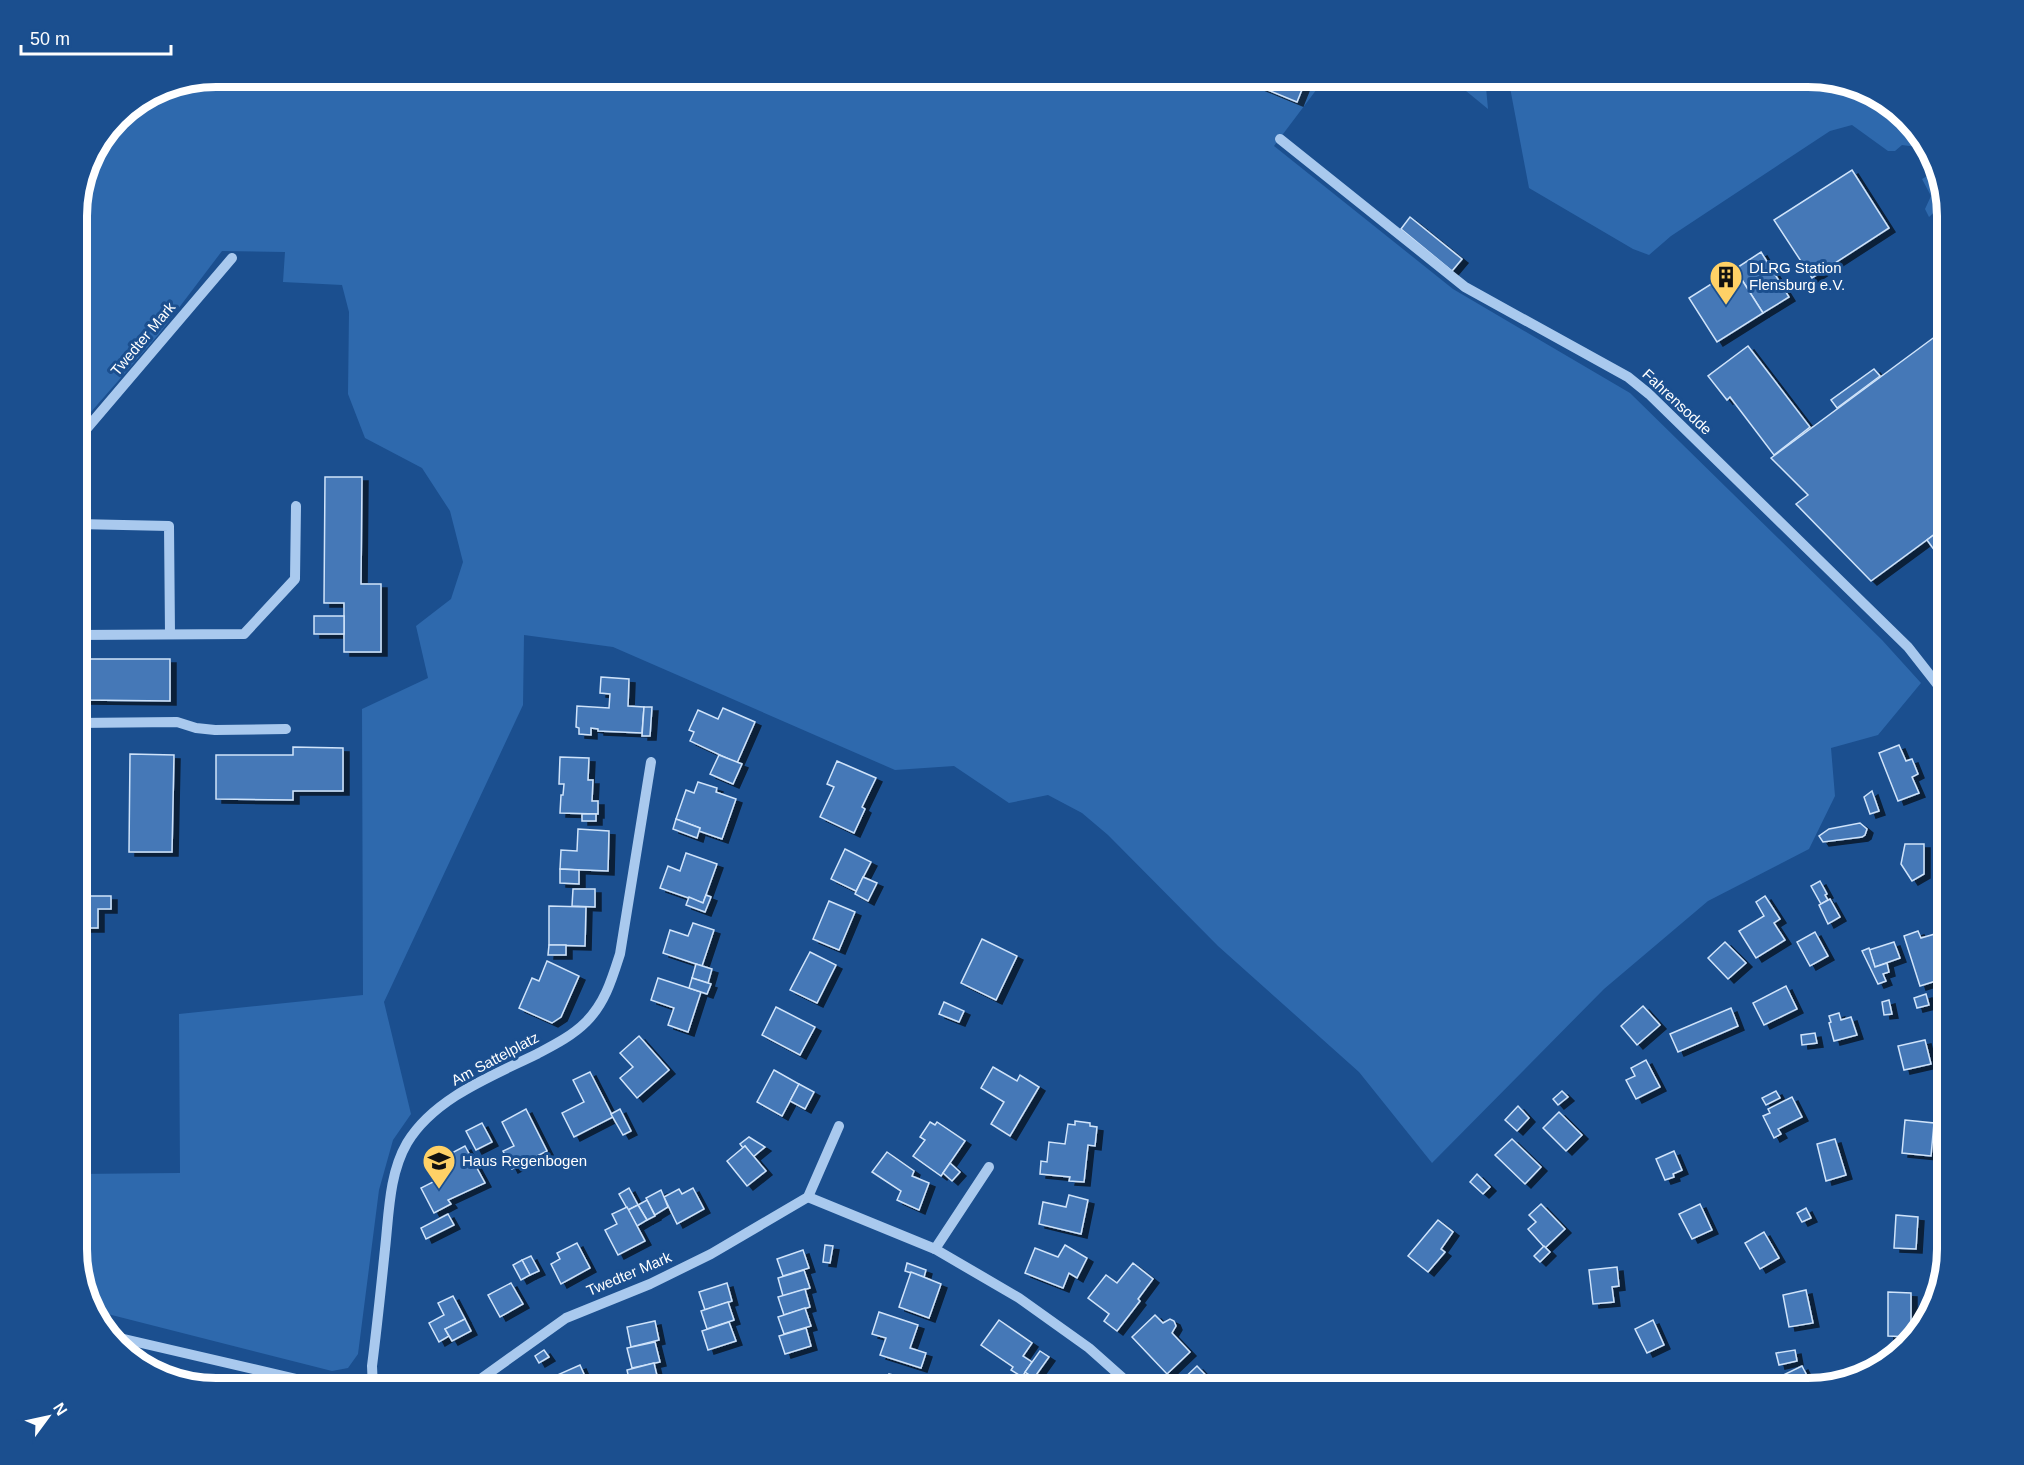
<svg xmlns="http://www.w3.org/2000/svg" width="2024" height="1465" font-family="Arial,sans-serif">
  <defs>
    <filter id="shadow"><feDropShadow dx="6" dy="4" stdDeviation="0" flood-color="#0009"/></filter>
  </defs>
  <rect width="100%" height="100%" fill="#1b4f8f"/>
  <g fill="#2e69ad">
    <polygon points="216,77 1326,77 1274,146 1453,289 1630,393 1882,640 1921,683 1878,735 1831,748 1835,796 1809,849 1708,901 1604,989 1432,1163 1359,1072 1218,946 1108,835 1082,813 1048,795 1009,803 954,766 895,770 613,647 524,635 523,705 384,1002 411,1114 393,1140 379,1190 358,1354 348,1368 332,1371 92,1310 77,1258 77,1174 180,1173 179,1014 363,995 362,709 428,678 416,626 451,599 463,562 450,511 422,468 365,438 348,394 349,312 342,285 283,282 285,252 222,251 159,334 77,428 77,207 91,155 124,111 163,87"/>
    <polygon points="1449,77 1485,77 1488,109"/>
    <polygon points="1508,77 1791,77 1808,81 1820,80 1893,105 1920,139 1917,147 1902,145 1895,151 1888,151 1852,125 1830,131 1671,236 1649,255 1633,249 1529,188"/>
    <polygon points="1935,162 1944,203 1929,217 1925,209 1931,196 1922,179 1931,174"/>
  </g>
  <g fill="#4478b7" stroke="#cfe3fa" stroke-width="1.5" filter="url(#shadow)">
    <polygon points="1247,77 1307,77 1297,102 1246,81"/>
    <polygon points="1852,170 1889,228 1812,278 1774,220"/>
    <polygon points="1410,217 1462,259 1452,271 1401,229"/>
    <polygon points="1761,252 1789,297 1763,313 1735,269"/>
    <polygon points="1735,269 1763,313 1717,342 1689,298"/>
    <polygon points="1944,330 1947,335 1947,525 1871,581 1796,504 1808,495 1771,458"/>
    <polygon points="1748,346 1810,427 1774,455 1730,397 1727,400 1708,376"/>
    <polygon points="1874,369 1880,376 1837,408 1831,400"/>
    <polygon points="325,477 362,477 361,584 381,584 381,652 344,652 344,603 324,603"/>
    <polygon points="1947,525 1947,568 1927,540"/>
    <rect x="314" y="616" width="30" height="18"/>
    <polygon points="83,659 170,659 170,701 83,700"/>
    <polygon points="601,677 629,679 628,706 644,707 642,733 598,731 598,729 591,728 591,735 579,734 579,728 576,727 577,706 609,708 610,694 600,693"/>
    <polygon points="644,707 652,707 650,736 642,736"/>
    <polygon points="723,708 755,722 737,763 690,741 694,732 689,730 698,710 718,719"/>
    <polygon points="1899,745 1906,761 1912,759 1918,774 1912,777 1919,793 1898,801 1879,753"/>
    <polygon points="293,747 343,748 343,791 293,791 293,800 216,799 216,755 293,755"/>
    <polygon points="130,754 174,755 172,852 129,852"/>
    <polygon points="719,755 742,764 733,784 710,774"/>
    <polygon points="560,757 589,758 588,780 593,780 592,801 598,801 598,814 560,813 561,795 563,795 564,784 559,784"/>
    <polygon points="837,761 876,778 862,807 865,809 854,833 820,817 834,787 827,784"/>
    <polygon points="698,782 717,788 716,792 736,799 722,839 699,831 700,828 676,819 686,790 694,793"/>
    <polygon points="1872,791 1879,811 1870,814 1864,797"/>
    <rect x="582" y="814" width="14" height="7"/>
    <polygon points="676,819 700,828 697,838 673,829"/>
    <polygon points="1860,823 1867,829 1865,835 1862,837 1823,842 1819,836 1829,829"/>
    <polygon points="578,829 609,831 608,871 560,869 561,850 577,851"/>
    <polygon points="1905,844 1924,844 1924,874 1912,881 1901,864"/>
    <polygon points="845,849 871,862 856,891 831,879"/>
    <polygon points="686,853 717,864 703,903 660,888 668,866 680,871"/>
    <polygon points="560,869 579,870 579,884 560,883"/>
    <polygon points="863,877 877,883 868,901 855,894"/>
    <polygon points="1820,881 1827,894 1825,895 1828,900 1821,904 1811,886"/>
    <polygon points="573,889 595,889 595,907 572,906"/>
    <polygon points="706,895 711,897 705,912 686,905 689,897 703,903"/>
    <polygon points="77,896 111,896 111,909 98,909 98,928 77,928"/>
    <polygon points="1765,896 1780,919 1774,923 1785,940 1756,958 1739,931 1764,916 1756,902"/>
    <polygon points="1830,899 1840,917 1828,924 1819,905"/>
    <polygon points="829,901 855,912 839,950 813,939"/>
    <polygon points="549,906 586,907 585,946 549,945"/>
    <polygon points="693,923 714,930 702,966 663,953 670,930 688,936"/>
    <polygon points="1918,931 1921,938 1945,931 1947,943 1947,965 1936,969 1939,980 1920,986 1904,936"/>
    <polygon points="1815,932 1828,956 1810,966 1797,942"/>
    <polygon points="982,939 1017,956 996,1000 961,983"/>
    <polygon points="1725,942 1746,963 1728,979 1708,958"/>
    <polygon points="1894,942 1900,958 1875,967 1869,950"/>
    <polygon points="549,945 566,945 566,955 548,955"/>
    <polygon points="1869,948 1875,967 1887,963 1889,972 1883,974 1886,981 1878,984 1862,951"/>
    <polygon points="810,952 836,965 817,1003 790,990"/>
    <polygon points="547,961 579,976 561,1017 552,1023 519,1008 532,978 539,981"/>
    <polygon points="696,964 712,969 708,983 692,978"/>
    <polygon points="658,978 701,992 688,1032 668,1025 674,1008 651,1000"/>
    <polygon points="692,978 711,984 707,994 689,988"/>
    <polygon points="1786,986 1797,1009 1764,1025 1753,1003"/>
    <polygon points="1926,994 1929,1005 1917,1008 1914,998"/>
    <polygon points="1889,1000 1892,1014 1884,1015 1882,1002"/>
    <polygon points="944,1002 964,1011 959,1022 939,1014"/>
    <polygon points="1643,1006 1660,1025 1637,1045 1621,1026"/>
    <polygon points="776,1007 815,1027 800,1055 762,1035"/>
    <polygon points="1731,1008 1738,1026 1678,1052 1670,1034"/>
    <polygon points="1839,1013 1841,1020 1851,1017 1857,1035 1834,1041 1829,1023 1831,1022 1829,1016"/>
    <polygon points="1815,1033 1817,1043 1802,1045 1801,1035"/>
    <polygon points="639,1036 669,1070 637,1098 620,1078 633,1067 620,1053"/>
    <polygon points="1925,1040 1931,1064 1904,1070 1898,1046"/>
    <polygon points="1646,1060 1660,1087 1636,1099 1626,1080 1635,1076 1631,1068"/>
    <polygon points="993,1067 1017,1081 1020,1075 1039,1087 1010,1136 991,1124 1004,1102 981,1088"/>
    <polygon points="774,1070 799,1084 782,1116 757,1102"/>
    <polygon points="590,1072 613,1117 574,1137 562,1113 584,1102 573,1080"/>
    <polygon points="799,1084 814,1092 805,1109 790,1101"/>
    <polygon points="1562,1091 1568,1097 1558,1105 1553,1099"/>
    <polygon points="1776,1091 1780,1098 1766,1105 1762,1098"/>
    <polygon points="1792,1097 1802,1117 1778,1129 1781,1134 1774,1138 1763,1116 1770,1113 1768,1109"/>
    <polygon points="1518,1106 1529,1118 1517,1131 1505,1120"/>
    <polygon points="526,1109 547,1151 512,1169 503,1151 514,1146 502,1122"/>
    <polygon points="620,1109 631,1131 623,1135 611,1114"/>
    <polygon points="1559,1112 1582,1135 1566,1151 1543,1128"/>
    <polygon points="1905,1120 1934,1123 1931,1156 1902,1153"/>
    <polygon points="1075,1121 1090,1123 1090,1126 1097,1127 1095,1146 1088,1145 1084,1182 1069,1181 1070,1177 1040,1174 1041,1161 1047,1162 1049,1142 1065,1144 1068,1124 1075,1125"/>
    <polygon points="930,1122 935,1125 937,1122 965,1141 941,1176 913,1156 925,1140 920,1137"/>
    <polygon points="482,1123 492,1142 476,1150 466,1131"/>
    <polygon points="749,1137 765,1147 753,1157 745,1146 743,1148 740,1144"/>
    <polygon points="1512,1139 1541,1167 1525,1184 1495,1155"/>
    <polygon points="1835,1139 1846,1175 1826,1181 1817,1144"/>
    <polygon points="465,1146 485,1183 448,1200 451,1204 434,1213 421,1188 439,1179 431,1164"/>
    <polygon points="745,1146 766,1171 747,1186 727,1161"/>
    <polygon points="1674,1151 1682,1170 1673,1174 1674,1177 1665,1180 1656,1159"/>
    <polygon points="887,1152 914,1171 912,1176 929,1183 919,1210 897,1200 901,1191 872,1172"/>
    <polygon points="950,1163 960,1172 952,1181 943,1173"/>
    <polygon points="1477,1174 1490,1187 1483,1194 1470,1182"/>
    <polygon points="629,1188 638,1205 628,1210 619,1194"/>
    <polygon points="693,1188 704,1209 677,1224 664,1197 679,1189 682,1194"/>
    <polygon points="661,1190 668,1207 655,1215 646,1198"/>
    <polygon points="1069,1195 1088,1200 1081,1234 1039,1224 1043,1202 1066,1207"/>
    <polygon points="647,1200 655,1216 647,1220 638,1205"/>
    <polygon points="1541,1204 1565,1229 1545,1248 1528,1229 1536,1222 1529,1215"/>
    <polygon points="1700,1204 1712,1230 1692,1239 1679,1214"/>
    <polygon points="638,1205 647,1220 637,1226 628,1210"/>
    <polygon points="627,1207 645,1241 618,1255 605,1230 617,1224 612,1214"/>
    <polygon points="1806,1208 1811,1218 1802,1222 1797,1213"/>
    <polygon points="448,1214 454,1225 426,1239 421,1228"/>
    <polygon points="1896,1215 1918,1217 1916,1249 1894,1248"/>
    <polygon points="1438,1220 1453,1232 1441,1249 1445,1252 1428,1272 1408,1256"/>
    <polygon points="1764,1232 1779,1258 1760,1269 1745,1243"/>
    <polygon points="577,1243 590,1268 561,1284 551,1264 560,1259 557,1253"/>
    <polygon points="825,1245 833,1246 830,1263 823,1262"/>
    <polygon points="1065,1245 1087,1258 1077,1278 1069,1273 1063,1288 1025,1273 1035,1248 1058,1257"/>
    <polygon points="1544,1246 1550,1252 1540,1262 1534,1256"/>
    <polygon points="803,1250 809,1268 783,1276 777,1259"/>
    <polygon points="531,1256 539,1271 530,1275 522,1260"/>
    <polygon points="522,1260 530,1275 521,1280 513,1265"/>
    <polygon points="907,1263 926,1270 924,1277 905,1271"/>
    <polygon points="1133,1263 1153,1279 1138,1299 1140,1301 1117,1331 1104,1321 1109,1314 1088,1298 1106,1275 1117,1283"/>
    <polygon points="1617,1267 1619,1286 1612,1287 1614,1302 1593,1304 1589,1270"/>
    <polygon points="804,1270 810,1288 783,1296 778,1278"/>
    <polygon points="911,1272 941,1284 929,1318 899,1307"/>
    <polygon points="511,1283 523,1304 500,1317 488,1295"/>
    <polygon points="727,1283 732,1301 705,1310 699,1292"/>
    <polygon points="805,1289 810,1307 784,1315 778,1297"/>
    <polygon points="1806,1290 1813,1323 1789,1327 1783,1295"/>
    <polygon points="1888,1292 1911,1293 1911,1337 1888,1336"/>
    <polygon points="453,1296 465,1319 445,1329 449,1336 439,1342 429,1323 444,1315 438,1303"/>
    <polygon points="728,1302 734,1320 707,1329 701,1311"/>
    <polygon points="805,1308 811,1326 784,1334 778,1317"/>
    <polygon points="879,1312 918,1325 910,1348 926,1353 921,1368 880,1355 886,1338 872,1334"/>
    <polygon points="1155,1315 1163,1323 1170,1319 1174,1321 1176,1326 1172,1333 1190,1352 1167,1374 1132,1337"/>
    <polygon points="465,1319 471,1331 452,1341 445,1329"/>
    <polygon points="999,1320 1032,1343 1023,1356 1032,1362 1022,1377 1011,1370 1013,1367 981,1345"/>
    <polygon points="1653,1320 1664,1345 1647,1353 1635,1329"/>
    <polygon points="655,1321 659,1340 631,1347 627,1327"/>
    <polygon points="729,1322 736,1341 708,1350 702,1331"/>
    <polygon points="806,1328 811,1346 785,1354 779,1336"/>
    <polygon points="655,1342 660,1362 632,1368 627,1348"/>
    <polygon points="544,1350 549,1357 539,1363 535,1356"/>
    <polygon points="1795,1350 1797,1361 1779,1365 1776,1353"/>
    <polygon points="1040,1351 1049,1357 1034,1378 1025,1372"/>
    <polygon points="654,1363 659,1384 631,1388 627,1370"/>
    <polygon points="580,1365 588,1383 577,1388 561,1388 555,1376"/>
    <polygon points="1197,1366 1218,1388 1181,1388 1177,1385"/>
    <polygon points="1802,1366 1813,1387 1782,1388 1777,1378"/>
    <polygon points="889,1374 931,1384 929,1388 890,1388 886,1382"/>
    <polygon points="977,1377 999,1388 972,1388"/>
    <polygon points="1071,1378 1082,1387 1084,1388 1063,1388"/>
    <polygon points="1101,1382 1109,1388 1096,1388"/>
  </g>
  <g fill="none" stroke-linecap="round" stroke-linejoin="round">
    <g stroke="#a9c9ee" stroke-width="10">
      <polyline points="1280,139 1465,287 1628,377 1649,394 1908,647 1937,684 1947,702"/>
      <polyline points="77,440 232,258"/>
      <polyline points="77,524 169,526 170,634"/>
      <polyline points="77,635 244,634 295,579 296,506"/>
      <polyline points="77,723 177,722 196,728 215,730 286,729"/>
      <polyline points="808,1197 935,1249 1019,1298 1089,1348 1134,1388"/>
      <polyline points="935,1249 989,1167"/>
      <polyline points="111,1336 335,1388"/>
      <path d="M373,1388L372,1366C377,1327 381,1288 385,1249C389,1213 389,1174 407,1143C434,1098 492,1076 537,1054C554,1045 572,1036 586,1022C605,1003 612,979 620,954L651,762"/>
      <polyline points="468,1388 566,1318 650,1284 711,1254 808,1197 839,1126"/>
    </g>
  </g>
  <defs>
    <g id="building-pin" transform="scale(1.725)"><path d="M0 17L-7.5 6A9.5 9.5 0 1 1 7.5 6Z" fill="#ffd166" stroke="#1b4f8f"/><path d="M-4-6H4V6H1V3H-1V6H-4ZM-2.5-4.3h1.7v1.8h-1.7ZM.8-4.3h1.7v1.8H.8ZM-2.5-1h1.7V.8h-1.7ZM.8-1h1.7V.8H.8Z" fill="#111"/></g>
    <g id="school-pin" transform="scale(1.725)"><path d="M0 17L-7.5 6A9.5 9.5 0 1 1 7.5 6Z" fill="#ffd166" stroke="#1b4f8f"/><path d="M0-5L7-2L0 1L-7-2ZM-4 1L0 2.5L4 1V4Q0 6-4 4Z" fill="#111"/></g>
  </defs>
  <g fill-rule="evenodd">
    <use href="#building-pin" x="1726" y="277"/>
    <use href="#school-pin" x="439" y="1161"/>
  </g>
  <g text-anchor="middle" stroke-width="6" stroke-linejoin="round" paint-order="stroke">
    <g font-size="15" fill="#fff" stroke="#1b4f8f" text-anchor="start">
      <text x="1749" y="273">DLRG Station<tspan x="1749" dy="17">Flensburg e.V.</tspan></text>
      <text x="462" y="1166">Haus Regenbogen</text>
    </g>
    <g font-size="15" fill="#fff" stroke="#1b4f8f">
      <text transform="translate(143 339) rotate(-50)" y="5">Twedter Mark</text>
      <text transform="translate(1677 402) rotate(43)" y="5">Fahrensodde</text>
      <text transform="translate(495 1059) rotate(-28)" y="5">Am Sattelplatz</text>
      <text transform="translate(629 1274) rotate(-23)" y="5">Twedter Mark</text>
    </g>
  </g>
  <path d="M0 0H2024V1465H0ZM216 87H1808A129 129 0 0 1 1937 216V1249A129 129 0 0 1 1808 1378H216A129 129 0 0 1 87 1249V216A129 129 0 0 1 216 87Z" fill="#1b4f8f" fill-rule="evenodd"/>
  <path fill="none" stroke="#fff" stroke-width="8" d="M216 87H1808A129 129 0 0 1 1937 216V1249A129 129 0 0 1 1808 1378H216A129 129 0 0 1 87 1249V216A129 129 0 0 1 216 87Z"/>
  <g transform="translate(48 1417) rotate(57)" stroke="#1b4f8f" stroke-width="4.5" paint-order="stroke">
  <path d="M0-4.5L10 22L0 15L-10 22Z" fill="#ffffff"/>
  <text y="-9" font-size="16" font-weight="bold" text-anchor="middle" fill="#ffffff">N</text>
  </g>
  <path d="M21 45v9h150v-9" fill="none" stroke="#ffffff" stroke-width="3"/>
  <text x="30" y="45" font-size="18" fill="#ffffff" stroke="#1b4f8f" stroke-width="4.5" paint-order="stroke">50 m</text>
</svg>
